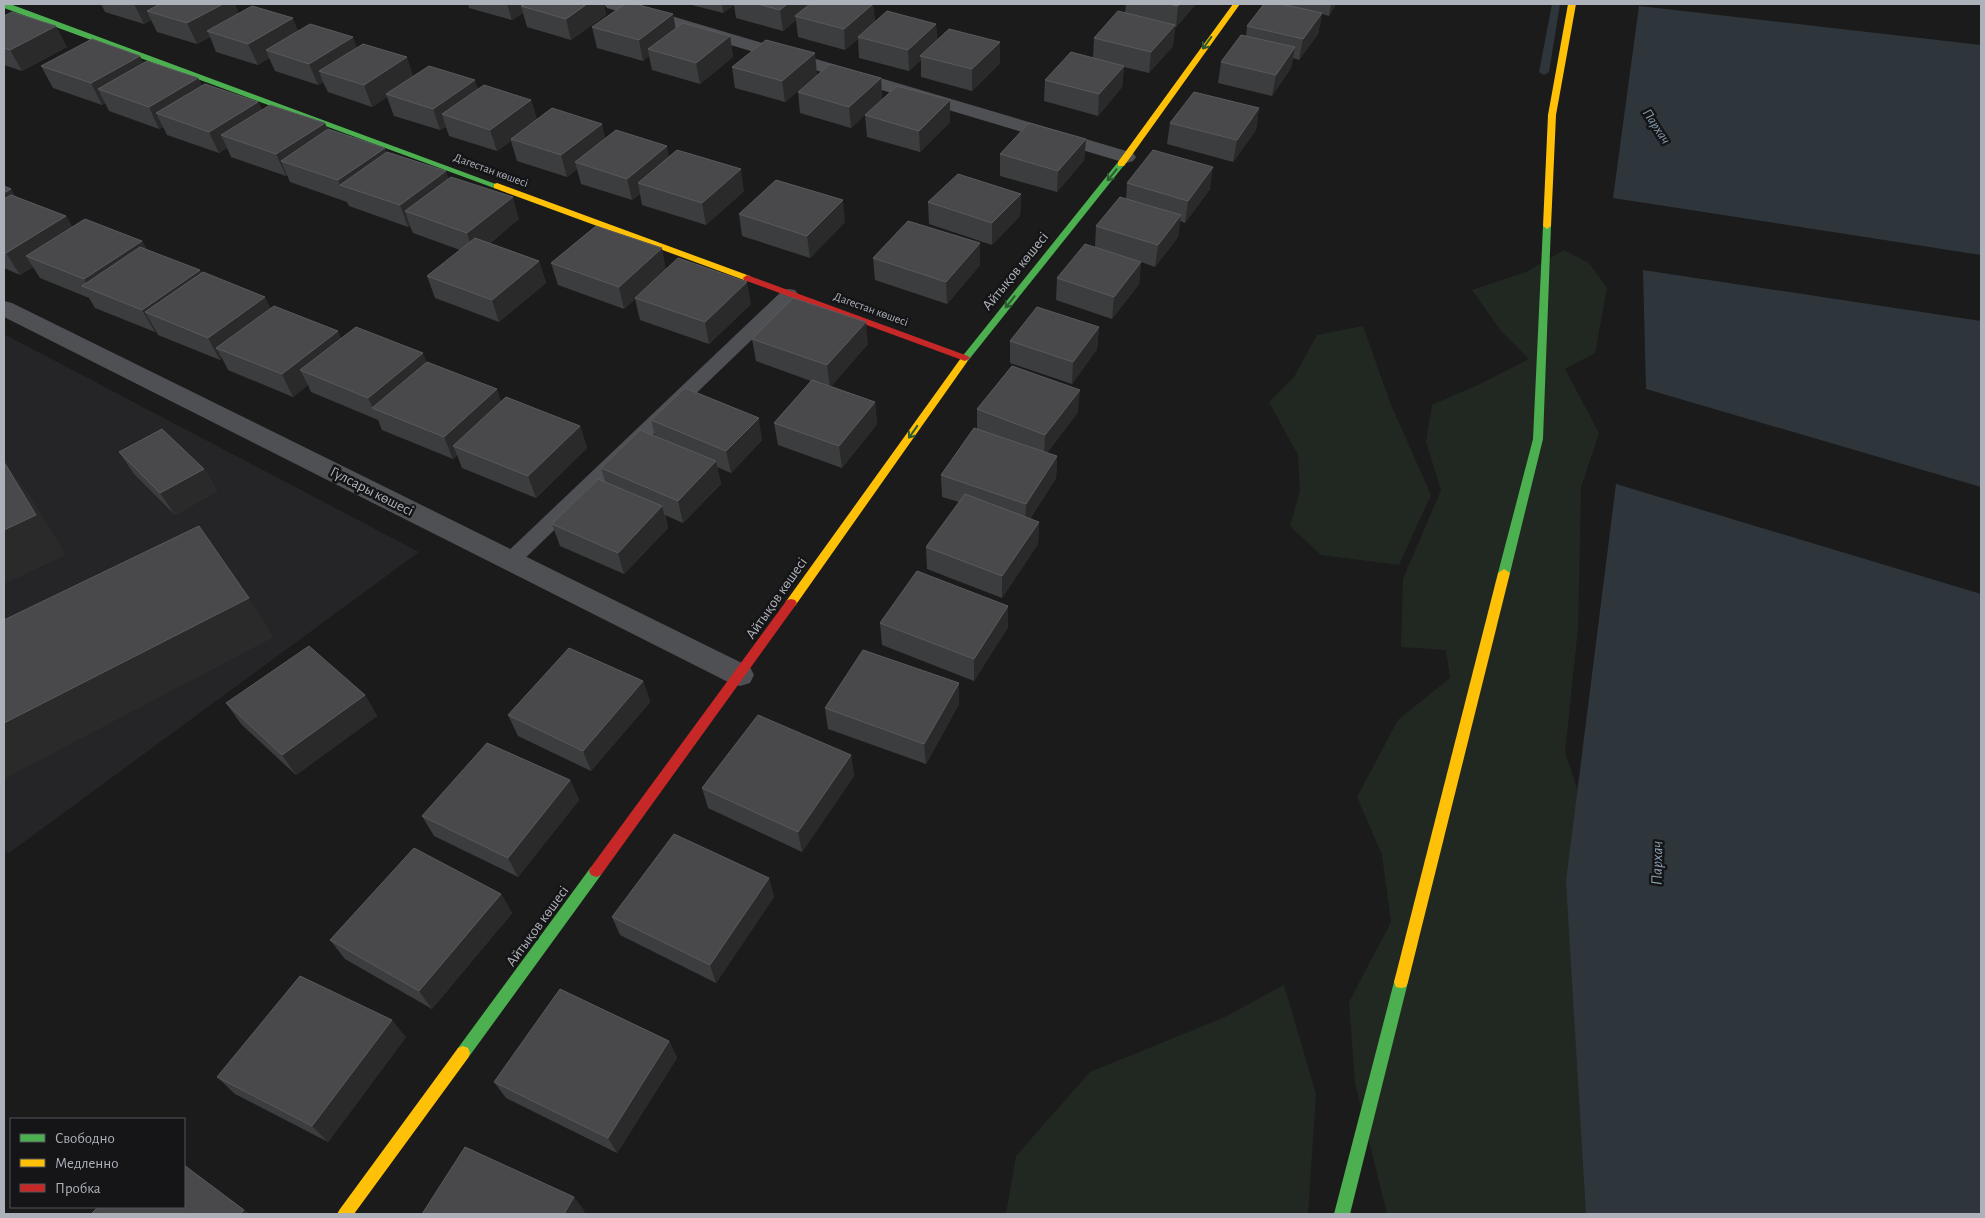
<svg xmlns="http://www.w3.org/2000/svg" width="1985" height="1218" font-family="'Alegreya Sans',sans-serif">
  <rect width="100%" height="100%" fill="#1b1b1b"/>
  <polygon fill="#252527" points="4,334 419,552 9,853 4,850"/>
  <g fill="#212822">
    <polygon points="1564,250 1589,263 1607,288 1595,353 1565,369 1599,433 1581,487 1578,629 1565,752 1606,875 1617,1214 1387,1214 1355,1083 1349,1002 1391,922 1382,855 1357,797 1398,720 1450,678 1446,650 1401,647 1403,579 1441,490 1426,442 1432,405 1480,384 1529,359 1501,331 1472,290 1526,272"/>
    <polygon points="1363,326 1391,405 1431,495 1399,565 1321,555 1290,526 1300,491 1298,455 1269,402 1294,377 1317,335"/>
    <polygon points="1284,985 1316,1094 1308,1214 1006,1214 1016,1156 1090,1072 1225,1017"/>
  </g>
  <g fill="#2e363c">
    <polygon points="1639,6 1981,45 1981,255 1613,198"/>
    <polygon points="1643,270 1981,321 1981,487 1646,389"/>
    <polygon points="1616,484 1981,594 1981,1214 1586,1214 1566,881"/>
  </g>
  <g fill="none" stroke-linecap="round" stroke-linejoin="round">
    <polygon fill="#2e363c" fill-rule="evenodd" points="1552,4 1560,4 1549,72 1544,75 1539,72"/>
    <polygon fill="#4f5054" fill-rule="evenodd" points="789,289 795,290 798,294 795,298 517,566 510,569 503,566 500,561 503,556 783,290"/>
    <g fill="#4f5054" fill-rule="evenodd">
      <polygon points="604,4 631,4 1133,153 1136,157 1133,161 1126,163 1119,161 607,8"/>
      <polygon points="4,301 12,303 750,667 754,675 750,683 740,686 730,683 4,317"/>
    </g>
    <g fill="#4caf50" fill-rule="evenodd">
      <polygon points="4,4 10,4 501,186 497,189 494,188 4,8"/>
      <polygon points="1118,162 1125,164 967,362 961,362 961,358"/>
      <polygon points="1547,223 1551,226 1543,439 1510,573 1504,577 1498,573 1533,439 1543,226"/>
      <polygon points="596,865 601,867 603,871 601,875 468,1058 463,1060 458,1058 456,1053 458,1048 591,867"/>
      <polygon points="1401,976 1406,977 1408,982 1350,1214 1334,1214 1394,982 1396,977"/>
    </g>
    <g fill="#ffc107" fill-rule="evenodd">
      <polygon points="1233,4 1240,4 1124,166 1118,166 1118,162"/>
      <polygon points="1568,4 1576,4 1556,115 1551,226 1547,229 1543,226 1548,115"/>
      <polygon points="497,183 750,276 751,278 747,281 744,280 494,188 494,184"/>
      <polygon points="964,357 967,358 967,362 795,606 787,606 785,603 787,600 961,358"/>
      <polygon points="1504,569 1510,573 1408,982 1406,987 1401,988 1396,987 1394,982 1498,573"/>
      <polygon points="463,1046 468,1048 470,1053 468,1058 354,1214 337,1214 340,1209 458,1048"/>
    </g>
    <g fill="#c62828" fill-rule="evenodd">
      <polygon points="747,275 968,356 970,358 965,361 962,360 744,280 743,278"/>
      <polygon points="791,599 795,600 797,603 795,606 601,875 596,877 591,875 589,871 591,867 787,600"/>
    </g>
  </g>
  <g fill="#3c3d3e">
    <polygon points="101,4 235,4 238,13 298,31 357,48 414,76 531,100 537,120 669,157 744,191 706,225 642,205 640,194 632,200 581,184 577,169 567,177 517,161 511,141 497,151 449,136 446,127 440,130 394,116 387,97 372,107 328,92 323,82 318,85 275,71 269,58 258,65 216,52 210,37 197,44 157,32 151,20 144,24 105,12"/>
    <polygon points="468,4 604,4 606,15 571,40 527,27 523,13 512,20 469,8"/>
    <polygon points="688,4 873,4 875,22 936,24 937,40 1000,42 1000,63 972,91 921,77 921,60 909,71 859,58 858,39 845,50 798,37 796,20 783,31 736,18 734,5 723,13"/>
    <polygon points="1126,4 1196,4 1176,27 1175,27 1173,46 1149,73 1124,67 1122,87 1098,116 1044,101 1045,80 1093,58 1094,38 1125,13"/>
    <polygon points="1264,4 1336,4 1329,16 1322,14 1318,34 1299,60 1293,58 1291,68 1272,96 1218,83 1221,62 1246,36 1247,26"/>
    <polygon points="4,16 67,47 22,71 4,65"/>
    <polygon points="592,27 676,28 730,36 733,57 700,84 652,70 649,56 643,61 597,48"/>
    <polygon points="144,63 198,78 202,86 258,102 262,110 325,123 327,130 387,152 449,179 519,219 490,243 539,261 546,283 499,322 435,298 427,276 460,250 413,233 410,226 408,227 349,206 347,202 290,182 287,175 286,176 231,157 227,148 219,153 167,135 163,127 159,129 109,111 105,103 102,105 53,88 41,66"/>
    <polygon points="732,67 817,74 785,102 735,88"/>
    <polygon points="881,78 882,99 851,128 800,113 798,92"/>
    <polygon points="1259,108 1256,130 1233,162 1167,144 1170,123"/>
    <polygon points="865,115 950,122 920,152 867,137"/>
    <polygon points="1086,139 1084,160 1057,192 1000,176 1000,154"/>
    <polygon points="1127,183 1210,189 1185,223 1180,221 1178,237 1155,267 1141,262 1139,284 1112,319 1056,300 1057,278 1095,247 1096,226 1126,199"/>
    <polygon points="4,186 15,197 66,216 72,227 142,241 147,250 202,274 270,308 342,338 427,362 502,402 580,426 587,448 536,498 462,468 457,455 453,459 382,430 378,420 311,392 308,385 293,397 228,370 222,358 220,360 158,335 156,331 155,332 95,308 89,298 40,278 33,267 20,275 4,268"/>
    <polygon points="1021,194 1020,216 992,245 929,224 928,202"/>
    <polygon points="739,214 845,222 810,258 742,236"/>
    <polygon points="873,258 980,265 947,304 875,280"/>
    <polygon points="551,263 666,269 751,304 709,344 640,320 635,299 624,309 558,285"/>
    <polygon points="1099,327 1097,349 1072,384 1010,363 1010,341"/>
    <polygon points="752,339 868,344 831,386 875,402 877,424 842,468 778,445 774,423 811,381 756,361"/>
    <polygon points="977,409 1078,412 1047,453 1057,456 1056,478 1030,519 1039,522 1038,544 1002,598 927,569 926,547 959,502 942,497 941,475 977,429"/>
    <polygon points="651,420 762,440 731,473 717,467 721,484 683,523 665,515 668,528 624,574 560,546 552,524 605,481 601,468 655,436"/>
    <polygon points="119,452 204,469 217,491 175,515 134,474"/>
    <polygon points="880,623 1008,627 974,681 882,645"/>
    <polygon points="643,681 650,702 591,771 518,736 508,715"/>
    <polygon points="959,683 959,704 926,764 828,729 825,708"/>
    <polygon points="365,695 377,716 296,775 241,724 226,703"/>
    <polygon points="851,755 854,776 802,852 708,808 702,788"/>
    <polygon points="570,780 579,800 518,877 434,836 422,816"/>
    <polygon points="769,878 774,897 716,983 620,935 612,917"/>
    <polygon points="501,894 512,913 432,1009 345,959 330,940"/>
    <polygon points="406,1037 328,1142 235,1094 217,1077"/>
    <polygon points="669,1041 677,1058 617,1153 506,1098 494,1082"/>
  </g>
  <g fill="#2a2a2b">
    <polygon points="134,4 181,4 147,11 151,20 144,24"/>
    <polygon points="223,4 235,4 241,19 207,31 210,37 197,44 187,23"/>
    <polygon points="507,4 536,4 521,6 523,13 512,20"/>
    <polygon points="587,4 604,4 606,15 571,40 566,19"/>
    <polygon points="722,4 734,4 734,5 723,13"/>
    <polygon points="787,4 813,4 795,16 796,20 783,31 780,10"/>
    <polygon points="873,4 875,24 858,37 858,39 845,50 844,29"/>
    <polygon points="1180,4 1196,4 1176,27 1178,6"/>
    <polygon points="1331,4 1336,4 1329,16"/>
    <polygon points="1322,13 1318,34 1299,60 1303,39"/>
    <polygon points="673,14 677,35 648,49 649,56 643,61 639,40"/>
    <polygon points="293,18 301,39 266,50 269,58 258,65 248,44"/>
    <polygon points="936,24 937,45 920,56 921,60 909,71 908,50"/>
    <polygon points="1175,25 1173,46 1149,73 1151,52"/>
    <polygon points="56,26 67,47 22,71 10,50"/>
    <polygon points="730,36 733,57 700,84 696,63"/>
    <polygon points="353,37 361,58 319,71 323,82 318,85 309,64"/>
    <polygon points="1000,42 1000,63 972,91 972,69"/>
    <polygon points="1295,47 1291,68 1272,96 1276,75"/>
    <polygon points="815,53 817,74 785,102 782,81"/>
    <polygon points="140,56 151,77 98,89 105,103 102,105 91,83"/>
    <polygon points="407,57 414,79 386,94 387,97 372,107 364,85"/>
    <polygon points="1124,66 1122,87 1098,116 1099,94"/>
    <polygon points="198,78 208,100 156,113 163,127 159,129 149,107"/>
    <polygon points="881,78 882,99 851,128 849,107"/>
    <polygon points="475,80 482,101 442,114 446,127 440,130 433,109"/>
    <polygon points="531,100 537,121 511,139 511,141 497,151 490,130"/>
    <polygon points="950,100 950,122 920,152 919,131"/>
    <polygon points="258,102 267,123 221,135 227,148 219,153 209,132"/>
    <polygon points="1259,108 1256,130 1233,162 1237,140"/>
    <polygon points="325,123 333,145 281,161 287,175 286,176 276,154"/>
    <polygon points="602,124 607,145 575,162 577,169 567,177 561,155"/>
    <polygon points="1086,139 1084,160 1057,192 1058,171"/>
    <polygon points="667,146 671,168 638,183 640,194 632,200 627,179"/>
    <polygon points="385,148 393,169 340,185 347,202 338,180"/>
    <polygon points="1213,167 1210,189 1185,223 1188,201"/>
    <polygon points="741,169 744,191 706,225 702,203"/>
    <polygon points="446,171 454,193 405,211 410,226 408,227 400,205"/>
    <polygon points="11,189 24,211 4,223 4,193"/>
    <polygon points="1021,194 1020,216 992,245 992,223"/>
    <polygon points="513,197 519,219 474,255 467,233"/>
    <polygon points="843,200 845,222 810,258 807,236"/>
    <polygon points="1181,215 1178,237 1155,267 1158,245"/>
    <polygon points="66,216 79,238 26,256 33,267 20,275 6,253"/>
    <polygon points="142,241 154,263 90,289 84,279"/>
    <polygon points="980,243 980,265 947,304 946,282"/>
    <polygon points="662,248 666,270 635,298 635,299 624,309 619,287"/>
    <polygon points="539,261 546,283 499,322 492,300"/>
    <polygon points="1141,262 1139,284 1112,319 1114,297"/>
    <polygon points="200,270 212,292 145,312 156,331 155,332 142,310"/>
    <polygon points="747,282 751,304 709,344 705,322"/>
    <polygon points="265,297 276,319 216,348 222,358 220,360 208,338"/>
    <polygon points="866,322 868,344 830,388 827,365"/>
    <polygon points="1099,327 1097,349 1072,384 1073,362"/>
    <polygon points="338,331 348,353 300,370 308,385 293,397 282,374"/>
    <polygon points="423,353 432,375 373,408 368,398"/>
    <polygon points="497,389 505,412 453,446 457,455 453,459 444,437"/>
    <polygon points="1080,390 1078,412 1044,457 1045,435"/>
    <polygon points="875,402 877,424 842,468 839,446"/>
    <polygon points="759,418 762,440 731,473 726,451"/>
    <polygon points="580,426 587,448 536,498 528,476"/>
    <polygon points="1057,456 1056,478 1025,526 1026,504"/>
    <polygon points="4,461 31,498 66,555 4,584"/>
    <polygon points="716,461 721,484 683,523 678,501"/>
    <polygon points="204,469 217,491 175,515 160,493"/>
    <polygon points="662,506 668,528 624,574 618,553"/>
    <polygon points="1039,522 1038,544 1002,598 1002,576"/>
    <polygon points="249,598 274,637 4,779 4,723"/>
    <polygon points="1008,606 1008,627 974,681 974,659"/>
    <polygon points="643,681 650,702 591,771 583,751"/>
    <polygon points="959,683 959,704 926,764 924,744"/>
    <polygon points="365,695 377,716 296,775 282,755"/>
    <polygon points="851,755 854,776 802,852 798,832"/>
    <polygon points="570,780 579,800 518,877 508,858"/>
    <polygon points="769,878 774,897 716,983 710,965"/>
    <polygon points="501,894 512,913 432,1009 419,991"/>
    <polygon points="392,1020 406,1037 328,1142 312,1126"/>
    <polygon points="669,1041 677,1058 617,1153 608,1138"/>
    <polygon points="184,1165 250,1214 240,1214"/>
    <polygon points="574,1197 585,1211 583,1214 564,1214"/>
  </g>
  <g fill="#49494c" stroke="#585a5d">
    <polygon points="160,4 223,4 187,23 147,11"/>
    <polygon points="525,4 587,4 566,19 521,6"/>
    <polygon points="625,4 635,4 673,14 639,40 592,27"/>
    <polygon points="758,4 787,4 780,10"/>
    <polygon points="810,4 873,4 844,29 795,16"/>
    <polygon points="1168,4 1180,4 1178,6"/>
    <polygon points="1264,4 1281,4 1322,13 1303,39 1247,26"/>
    <polygon points="252,6 293,18 248,44 207,31"/>
    <polygon points="887,11 936,24 908,50 858,37"/>
    <polygon points="1118,11 1175,25 1151,52 1094,38"/>
    <polygon points="12,12 56,26 10,50 4,48 4,16"/>
    <polygon points="683,23 730,36 696,63 648,49"/>
    <polygon points="310,24 353,37 309,64 266,50"/>
    <polygon points="949,29 1000,42 972,69 920,56"/>
    <polygon points="1241,35 1295,47 1276,75 1221,62"/>
    <polygon points="92,39 140,56 91,83 41,66"/>
    <polygon points="766,40 815,53 782,81 732,67"/>
    <polygon points="363,44 407,57 364,85 319,71"/>
    <polygon points="1071,52 1124,66 1099,94 1045,80"/>
    <polygon points="147,61 198,78 149,107 98,89"/>
    <polygon points="830,64 881,78 849,107 798,92"/>
    <polygon points="429,66 475,80 433,109 386,94"/>
    <polygon points="205,84 258,102 209,132 156,113"/>
    <polygon points="484,85 531,100 490,130 442,114"/>
    <polygon points="897,86 950,100 919,131 865,115"/>
    <polygon points="1194,92 1259,108 1237,140 1170,123"/>
    <polygon points="270,105 325,123 276,154 221,135"/>
    <polygon points="552,108 602,124 561,155 511,139"/>
    <polygon points="1029,123 1086,139 1058,171 1000,154"/>
    <polygon points="328,129 385,148 338,180 281,161"/>
    <polygon points="616,130 667,146 627,179 575,162"/>
    <polygon points="677,150 741,169 702,203 638,183"/>
    <polygon points="1153,150 1213,167 1188,201 1127,183"/>
    <polygon points="387,152 446,171 400,205 340,185"/>
    <polygon points="958,174 1021,194 992,223 928,202"/>
    <polygon points="451,177 513,197 467,233 405,211"/>
    <polygon points="776,180 843,200 807,236 739,214"/>
    <polygon points="4,186 11,189 4,193"/>
    <polygon points="11,195 66,216 6,253 4,252 4,199"/>
    <polygon points="1120,197 1181,215 1158,245 1096,226"/>
    <polygon points="85,219 142,241 84,279 26,256"/>
    <polygon points="908,221 980,243 946,282 873,258"/>
    <polygon points="596,226 662,248 619,287 551,263"/>
    <polygon points="475,238 539,261 492,300 427,276"/>
    <polygon points="1085,244 1141,262 1114,297 1057,278"/>
    <polygon points="140,247 200,270 142,310 82,286"/>
    <polygon points="678,258 747,282 705,322 635,298"/>
    <polygon points="203,272 265,297 208,338 145,312"/>
    <polygon points="793,298 866,322 827,365 752,339"/>
    <polygon points="274,306 338,331 282,374 216,348"/>
    <polygon points="1037,307 1099,327 1073,362 1010,341"/>
    <polygon points="356,327 423,353 368,398 300,370"/>
    <polygon points="427,362 497,389 444,437 372,408"/>
    <polygon points="1012,366 1080,390 1045,435 977,409"/>
    <polygon points="812,380 875,402 839,446 774,423"/>
    <polygon points="685,388 759,418 726,451 651,420"/>
    <polygon points="506,397 580,426 528,476 453,446"/>
    <polygon points="974,428 1057,456 1026,504 941,475"/>
    <polygon points="162,429 204,469 160,493 119,452"/>
    <polygon points="640,430 716,461 678,501 601,468"/>
    <polygon points="4,462 36,515 4,530"/>
    <polygon points="598,479 662,506 618,553 552,524"/>
    <polygon points="965,494 1039,522 1002,576 926,547"/>
    <polygon points="199,526 249,598 4,723 4,620"/>
    <polygon points="917,571 1008,606 974,659 880,623"/>
    <polygon points="309,646 365,695 282,755 226,703"/>
    <polygon points="569,648 643,681 583,751 508,715"/>
    <polygon points="863,650 959,683 924,744 825,708"/>
    <polygon points="758,715 851,755 798,832 702,788"/>
    <polygon points="487,743 570,780 508,858 422,816"/>
    <polygon points="674,834 769,878 710,965 612,917"/>
    <polygon points="414,848 501,894 419,991 330,940"/>
    <polygon points="300,976 392,1020 312,1126 217,1077"/>
    <polygon points="560,989 669,1041 608,1138 494,1082"/>
    <polygon points="465,1147 574,1197 564,1214 422,1214"/>
    <polygon points="184,1165 244,1210 240,1214 91,1214 98,1207 184,1207"/>
  </g>
  <defs><path id="oneway-shaft" d="M-6 0H5M1.5-3L5.5 0L1.5 3" fill="none" stroke-width="1.6" stroke-linecap="round" stroke-linejoin="round" transform="scale(1.25)"/></defs>
  <g stroke="#2e5a31">
    <use href="#oneway-shaft" transform="translate(1207 43) rotate(126)"/>
    <use href="#oneway-shaft" transform="translate(1112 175) rotate(129)"/>
    <use href="#oneway-shaft" transform="translate(1010 302) rotate(129)"/>
    <use href="#oneway-shaft" transform="translate(913 432) rotate(125)"/>
  </g>
  <g text-anchor="middle" stroke-width="5" stroke-linejoin="round" paint-order="stroke">
    <g font-size="12" fill="#adb2ba" stroke="#151517">
      <text transform="translate(491 170) rotate(20)" y="4">Дагестан көшесі</text>
      <text transform="translate(871 309) rotate(20)" y="4">Дагестан көшесі</text>
    </g>
    <g font-size="14" font-style="italic" fill="#879fb3" stroke="#151517">
      <text transform="translate(1657 126) rotate(57)" y="5">Пархач</text>
    </g>
    <g font-size="15" fill="#adb2ba" stroke="#151517">
      <text transform="translate(1015 271) rotate(-51)" y="5">Айтықов көшесі</text>
      <text transform="translate(372 491) rotate(27)" y="5">Гүлсары көшесі</text>
      <text transform="translate(776 598) rotate(-55)" y="5">Айтықов көшесі</text>
      <text transform="translate(537 926) rotate(-54)" y="5">Айтықов көшесі</text>
    </g>
    <g font-size="16" font-style="italic" fill="#879fb3" stroke="#151517">
      <text transform="translate(1656 863) rotate(-89)" y="6">Пархач</text>
    </g>
  </g>
  <rect width="1985" height="1218" fill="none" stroke="#adb2ba" stroke-width="10"/>
  <rect x="10" y="1118" width="175" height="90" fill="#151517" stroke="#525458"/>
  <rect x="20" y="1134" width="25" height="8" fill="#4caf50" stroke="#525458"/>
  <text x="55" y="1143" font-size="15" fill="#adb2ba">Свободно</text>
  <rect x="20" y="1159" width="25" height="8" fill="#ffc107" stroke="#525458"/>
  <text x="55" y="1168" font-size="15" fill="#adb2ba">Медленно</text>
  <rect x="20" y="1184" width="25" height="8" fill="#c62828" stroke="#525458"/>
  <text x="55" y="1193" font-size="15" fill="#adb2ba">Пробка</text>
</svg>
